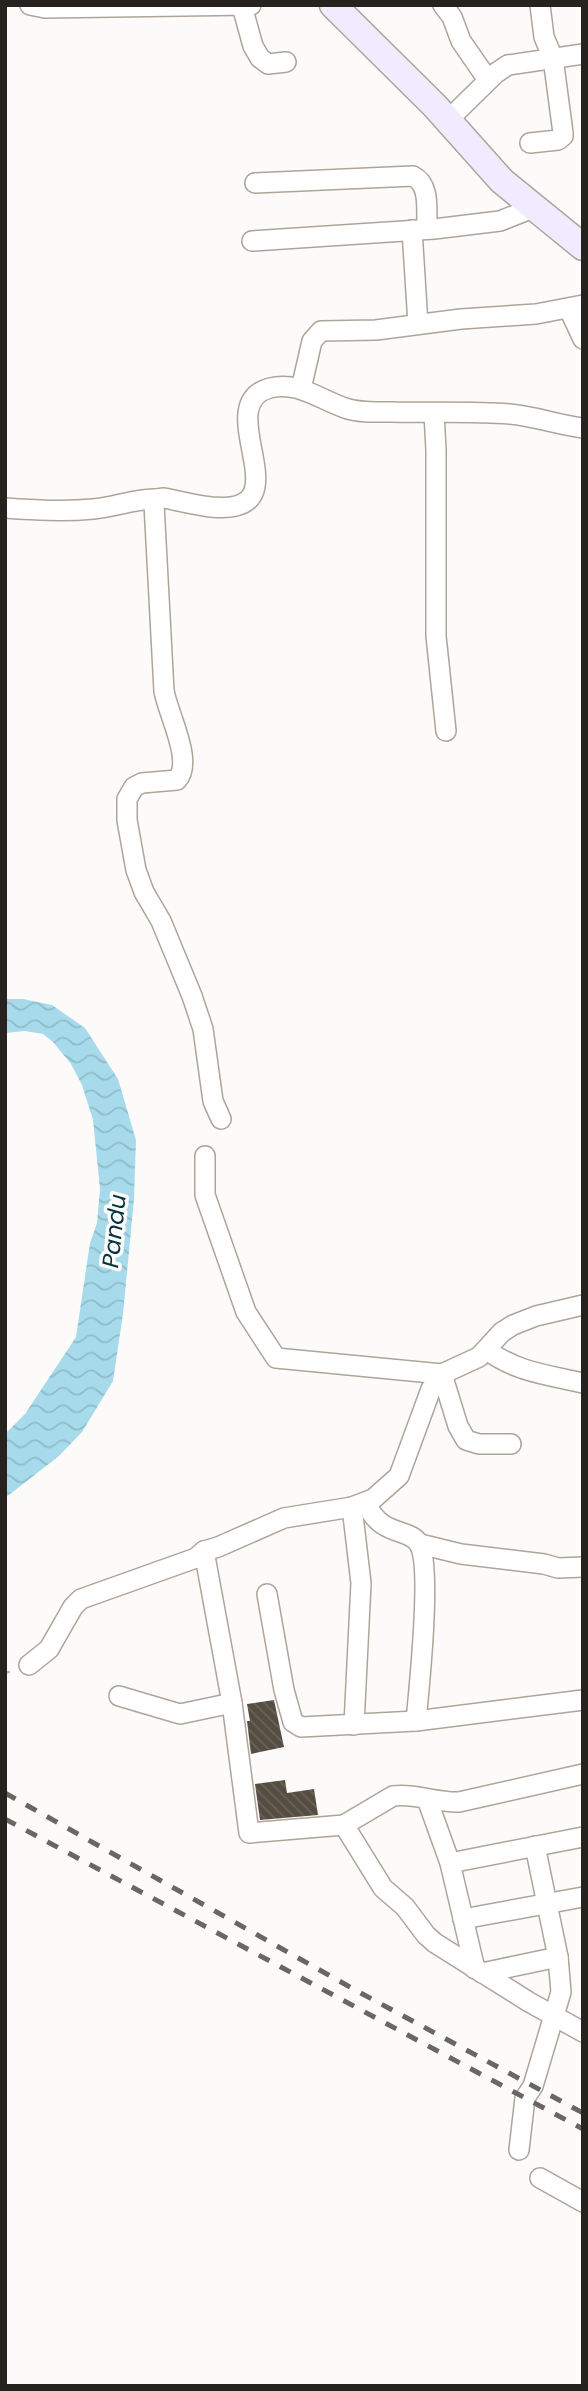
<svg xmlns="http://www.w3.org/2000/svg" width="588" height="2391" font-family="Poppins,sans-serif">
  <defs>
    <pattern id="water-waves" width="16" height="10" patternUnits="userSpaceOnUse" patternTransform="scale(1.75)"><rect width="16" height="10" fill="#a7dbeb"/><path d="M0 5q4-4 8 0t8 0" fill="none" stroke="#90bcc9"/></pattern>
    <pattern id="building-back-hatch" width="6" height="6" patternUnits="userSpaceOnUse" patternTransform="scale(1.75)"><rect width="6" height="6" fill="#554c42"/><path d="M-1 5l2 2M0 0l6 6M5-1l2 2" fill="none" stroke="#6a635a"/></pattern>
  </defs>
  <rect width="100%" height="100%" fill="#fdfbf9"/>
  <polygon fill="url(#water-waves)" points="5,999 23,999 52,1005 85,1028 118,1079 136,1140 134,1199 123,1314 113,1381 82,1432 59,1456 5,1498 5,1434 25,1414 76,1337 90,1243 97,1223 100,1189 93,1120 82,1085 71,1064 53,1042 43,1034 25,1031 5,1033"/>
  <g fill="url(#building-back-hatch)">
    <polygon points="274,1700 284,1747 251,1754 247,1721 250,1721 247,1704"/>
    <polygon points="285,1780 287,1793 314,1789 318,1815 260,1820 255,1784"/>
  </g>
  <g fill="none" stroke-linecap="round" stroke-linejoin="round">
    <g stroke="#afa499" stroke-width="22">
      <g id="street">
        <polyline points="30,5 45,8 251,5"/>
        <polyline points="443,5 452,17 461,41 488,80"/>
        <polyline points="242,6 253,46 260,58 268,64 286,62"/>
        <polyline points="448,120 496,73 508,65 583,54"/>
        <polyline points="530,143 558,140 563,136 563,133 553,58 544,37 540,5"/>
        <path d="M255,183L413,176C431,185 426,211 427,229"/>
        <polyline points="412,230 418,324"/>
        <polyline points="252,241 434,229 500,221 533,208"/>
        <polyline points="569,309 583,339"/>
        <polyline points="301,389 312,341 321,331 376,330 461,319 536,314 583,305"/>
        <polyline points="434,413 436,450 436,636 446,731"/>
        <path d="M5,508C34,510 63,512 93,509C116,507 132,499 157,499"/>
        <path d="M221,1119L213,1101L203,1029L192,996L161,921L144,892L136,870L127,820V799L134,787L142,783L177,780C194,762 168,714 164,691L154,504L157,499L164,498C179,501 195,505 211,507C308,516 207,405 270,388C298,381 319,399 345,408C359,413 377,412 392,412C431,413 471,411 510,414C534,416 558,425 583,428"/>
        <polyline points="205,1156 205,1195 246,1312 276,1358 442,1374 458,1426 466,1440 479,1444 511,1444"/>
        <path d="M487,1350C516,1372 548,1375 583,1383"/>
        <path d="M366,1503C381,1538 410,1527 419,1544C432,1565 419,1690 416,1721"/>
        <polyline points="352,1507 361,1583 354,1725"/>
        <polyline points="420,1544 461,1554 544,1564 558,1568 583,1567"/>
        <path d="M204,1551L232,1703L249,1833L344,1825L393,1796C415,1793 437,1803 459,1802L583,1774"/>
        <polyline points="267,1594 284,1690 293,1722 301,1727 416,1721 583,1700"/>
        <polyline points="29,1665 49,1649 73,1607 81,1599 196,1558 204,1551 218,1547 284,1518 352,1507 373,1499 399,1476 431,1389 442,1374 479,1357 502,1332 513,1325 536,1316 583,1305"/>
        <polyline points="119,1696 180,1714 232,1703"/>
        <polyline points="427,1799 450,1863 475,1969"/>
        <polyline points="344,1825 383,1888 405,1907 426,1935 435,1943 529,2002 583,2032"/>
        <polyline points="450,1863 583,1837"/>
        <polyline points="463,1919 583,1897"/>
        <polyline points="482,1973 558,1957"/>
        <polyline points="519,2150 525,2098 533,2086 561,1992 558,1957 535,1846"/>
        <polyline points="540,2178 583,2202"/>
      </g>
    </g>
    <g stroke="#afa499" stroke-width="29">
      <polyline id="secondary" points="333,5 435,106 502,181 583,247"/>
    </g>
    <polyline stroke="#bbb9b6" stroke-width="2.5" stroke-dasharray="5 5" stroke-linecap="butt" points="5,1673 13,1671"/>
    <use href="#street" stroke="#fff" stroke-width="19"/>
    <use href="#secondary" stroke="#f0ebff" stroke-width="26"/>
    <g stroke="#6a6663" stroke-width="5" stroke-dasharray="12 12" stroke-linecap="butt">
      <polyline points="5,1793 357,1991 583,2113"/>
      <polyline points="5,1819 583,2129"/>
    </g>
  </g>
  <g text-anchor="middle" stroke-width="7" stroke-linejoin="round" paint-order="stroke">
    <g font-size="23" font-style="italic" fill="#02333f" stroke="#fdfbf9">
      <text transform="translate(114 1231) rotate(-84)" y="8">Pandu</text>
    </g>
  </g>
  <rect width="588" height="2391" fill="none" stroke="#26221e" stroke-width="14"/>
</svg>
